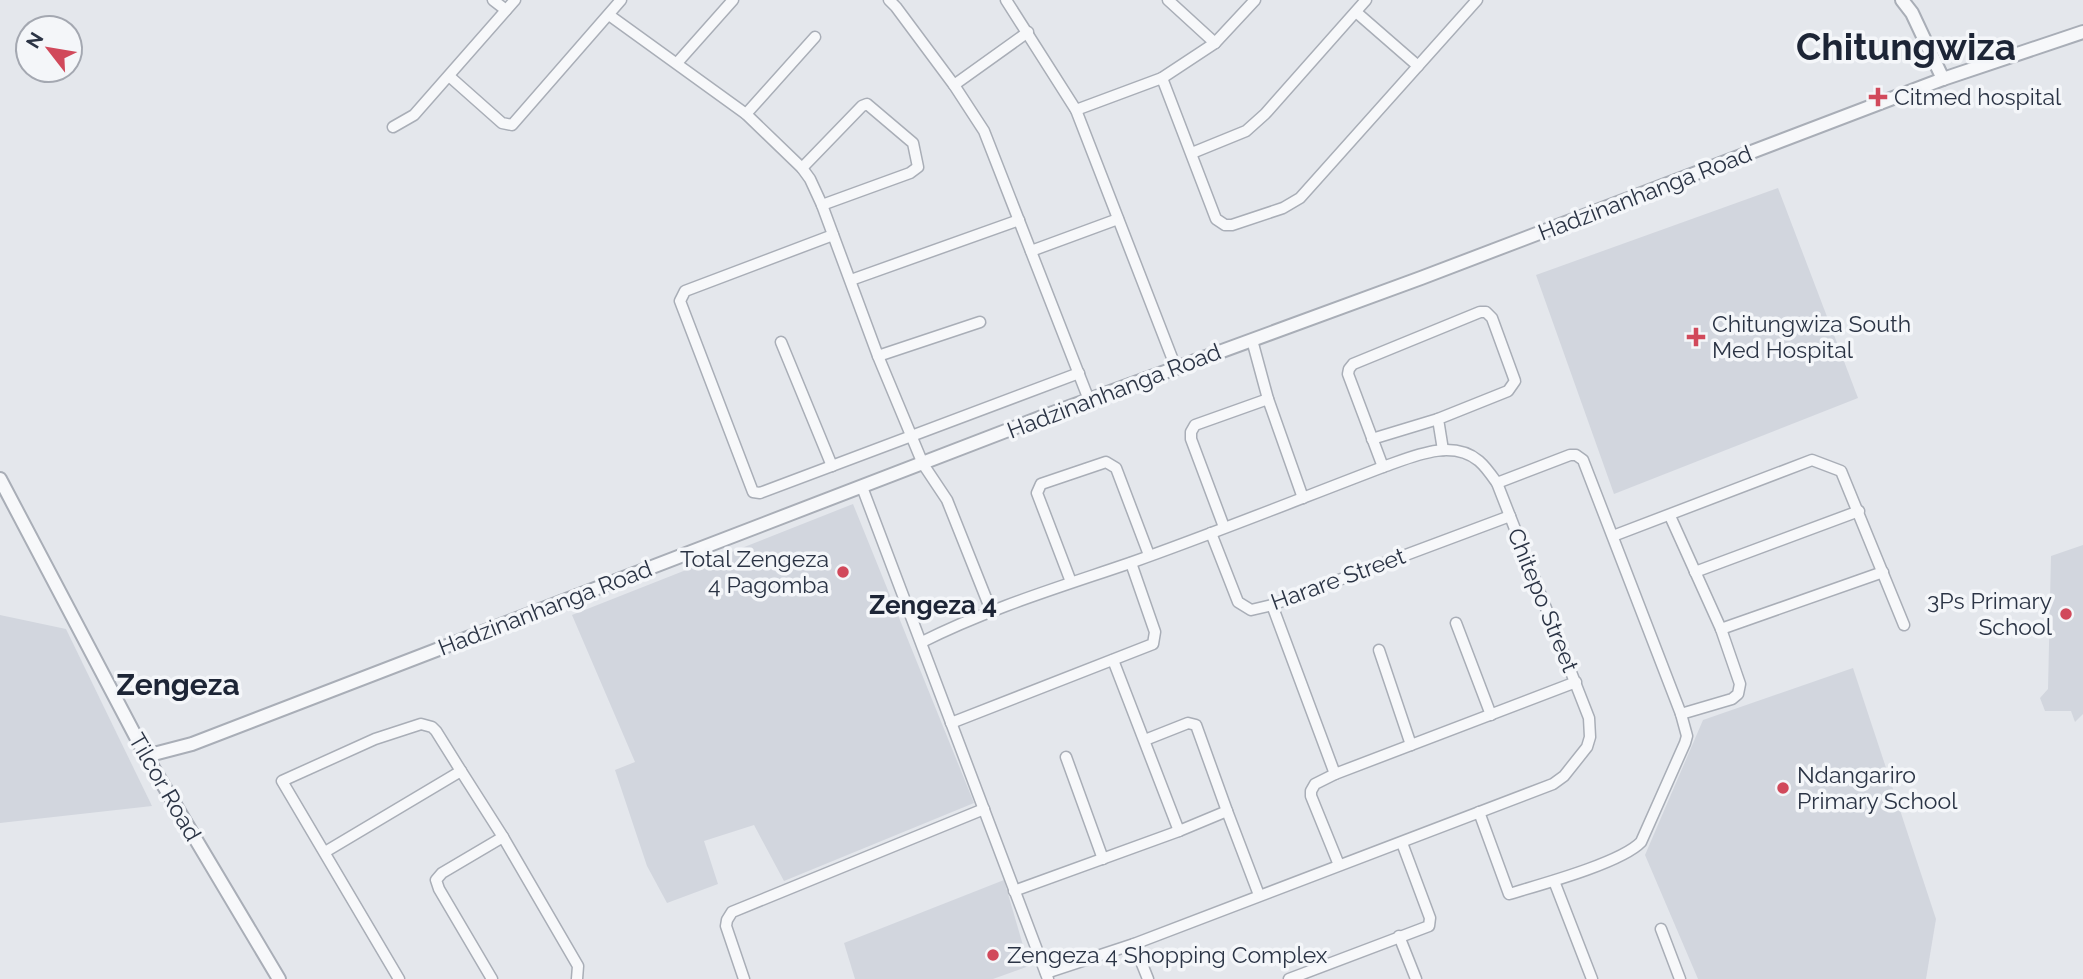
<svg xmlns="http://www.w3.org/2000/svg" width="2083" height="979" font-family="Raleway,sans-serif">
  <rect width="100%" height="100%" fill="#e4e7ec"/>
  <g fill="#d2d6de">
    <polygon points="1778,188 1858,398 1614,494 1536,275"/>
    <polygon points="853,504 974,803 784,881 754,825 704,841 718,884 667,903 647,866 615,770 635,762 572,615"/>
    <polygon points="2083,545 2083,714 2075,722 2071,711 2045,711 2040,698 2048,689 2051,556"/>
    <polygon points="0,615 66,629 152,806 0,823"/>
    <polygon points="1853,668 1936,919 1926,979 1698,979 1645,855 1703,720"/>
    <polygon points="1004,880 1029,966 993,979 855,979 844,943"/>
  </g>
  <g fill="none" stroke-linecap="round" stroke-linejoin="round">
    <g stroke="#a9aeb7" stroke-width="13">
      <g id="minor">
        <polyline points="493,0 506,10"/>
        <polyline points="889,0 896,7 954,85 984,131 1089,400"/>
        <polyline points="1006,0 1076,110 1176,368"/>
        <polyline points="1168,0 1215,43"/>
        <polyline points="1356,12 1418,66"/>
        <polyline points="609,15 746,114 802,168 810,179 822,205 878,356 923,464 947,500 992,613"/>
        <polyline points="677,63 733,0"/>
        <polyline points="449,76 502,123 512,125 621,0"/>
        <polyline points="1162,78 1216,219 1225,225 1232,225 1283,208 1300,198 1477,0"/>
        <polyline points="954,85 1028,32"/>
        <polyline points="1076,110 1162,78 1215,43 1255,0"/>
        <polyline points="746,114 815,37"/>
        <polyline points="393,127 414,115 515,0"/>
        <polyline points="1192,153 1246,131 1265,114 1366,0"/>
        <polyline points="802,168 862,106 867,104 913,143 918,167 910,173 822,205"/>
        <polyline points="833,235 685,291 680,301 753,492 760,493 1079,373"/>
        <polyline points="1031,251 1118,219"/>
        <polyline points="851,280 1019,220"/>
        <polyline points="1252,340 1268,399 1303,498"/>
        <polyline points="781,342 832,466"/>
        <polyline points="878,356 980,322"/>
        <polyline points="1372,439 1438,419"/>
        <polyline points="1383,467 1348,374 1349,369 1353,364 1480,312 1486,312 1492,318 1515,381 1508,391 1438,419 1443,450"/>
        <polyline points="862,487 1048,979"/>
        <polyline points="1670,516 1721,629 1740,684 1738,694 1732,699 1681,714"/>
        <polyline points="1224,527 1191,439 1191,432 1195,425 1268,399"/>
        <polyline points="1211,533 1238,602 1251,610 1272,605 1510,516"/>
        <polyline points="1613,536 1812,460 1841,471 1904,625"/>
        <polyline points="1695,572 1859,511"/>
        <polyline points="1071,582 1037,493 1041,484 1106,462 1116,468 1149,555"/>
        <polyline points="1272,605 1335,774"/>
        <polyline points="1456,623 1491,715"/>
        <polyline points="1721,629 1883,572"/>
        <path d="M922,642C987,609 1060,587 1130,563C1215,533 1299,499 1383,467C1412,457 1451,438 1479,461C1486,467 1492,476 1497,483L1589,718L1590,737L1587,747L1564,776L1553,784L1134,944L1046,973"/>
        <polyline points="1379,650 1411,745"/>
        <polyline points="1113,660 1179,831"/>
        <polyline points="951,723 1153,644 1155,632 1131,563"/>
        <polyline points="1145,740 1188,723 1196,725 1227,811"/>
        <polyline points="1066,757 1103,859"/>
        <path d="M1479,812L1509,894C1539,885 1621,863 1641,842L1685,743L1687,736L1681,714L1583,460L1576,455H1570L1497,483"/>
        <polyline points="325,852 461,771 503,837"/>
        <polyline points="1339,865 1311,796 1311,791 1315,784 1335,774 1576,682"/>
        <polyline points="1554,881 1592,979"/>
        <polyline points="1014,891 1179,831 1227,811 1259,895"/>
        <polyline points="1661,929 1680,979"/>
        <polyline points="1399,936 1416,979"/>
        <polyline points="1134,944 1148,979"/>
        <polyline points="399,979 282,781 375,739 421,724 432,727 436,731 461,771"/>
        <polyline points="492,979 439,889 436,880 442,873 503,837 578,966 577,979"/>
        <polyline points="744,979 726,926 727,920 732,912 984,809"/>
        <polyline points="1289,979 1429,926 1430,918 1402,843"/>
      </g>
    </g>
    <g stroke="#a9aeb7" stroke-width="16">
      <g id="tertiary">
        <polyline points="1902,0 1912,13 1943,79"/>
        <polyline points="0,479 146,756 279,979"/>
        <polyline points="146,756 192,744 1042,417 1421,278 1943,79 2083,32"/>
      </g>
    </g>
    <use href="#minor" stroke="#f7f8fa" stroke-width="10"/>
    <use href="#tertiary" stroke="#f7f8fa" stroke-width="12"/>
  </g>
  <g fill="#d1495b" stroke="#f4f6f9" stroke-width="2.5">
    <path d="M1874.5 86.5h7v7h7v7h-7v7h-7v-7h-7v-7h7z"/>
    <path d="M1692.5 326.5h7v7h7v7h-7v7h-7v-7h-7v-7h7z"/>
    <circle cx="843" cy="572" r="7"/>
    <circle cx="2066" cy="614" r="7"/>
    <circle cx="1783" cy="788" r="7"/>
    <circle cx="993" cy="955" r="7"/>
  </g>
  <g text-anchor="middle" stroke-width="7" stroke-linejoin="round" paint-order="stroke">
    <g font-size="23" fill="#2b3445" stroke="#f4f6f9" text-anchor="start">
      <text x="1894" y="105">Citmed hospital</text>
      <text x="1712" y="332">Chitungwiza South<tspan x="1712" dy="26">Med Hospital</tspan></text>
      <text x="829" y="567" text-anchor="end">Total Zengeza<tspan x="829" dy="26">4 Pagomba</tspan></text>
      <text x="2052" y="609" text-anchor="end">3Ps Primary<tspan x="2052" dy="26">School</tspan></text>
      <text x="1797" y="783">Ndangariro<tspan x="1797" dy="26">Primary School</tspan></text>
      <text x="1007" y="963">Zengeza 4 Shopping Complex</text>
    </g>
    <g font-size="23" fill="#2b3445" stroke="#f4f6f9">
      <text transform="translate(1645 193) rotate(-21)" y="8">Hadzinanhanga Road</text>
      <text transform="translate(1114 391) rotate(-21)" y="8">Hadzinanhanga Road</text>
      <text transform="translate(1338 579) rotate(-20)" y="8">Harare Street</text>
      <text transform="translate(1543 600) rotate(68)" y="8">Chitepo Street</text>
      <text transform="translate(545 608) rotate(-21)" y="8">Hadzinanhanga Road</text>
      <text transform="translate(165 787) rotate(60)" y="8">Tilcor Road</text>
    </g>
    <g font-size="26" font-weight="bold" fill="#1d2536" stroke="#f4f6f9">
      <text x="933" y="614">Zengeza 4</text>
    </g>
    <g font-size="30" font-weight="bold" fill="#1d2536" stroke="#f4f6f9">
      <text x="178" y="695">Zengeza</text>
    </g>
    <g font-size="37" font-weight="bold" fill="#1d2536" stroke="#f4f6f9">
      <text x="1906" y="60">Chitungwiza</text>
    </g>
  </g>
  <g transform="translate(49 49) rotate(301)"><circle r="33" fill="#f4f6f9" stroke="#a4a8b1" stroke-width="2"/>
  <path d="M0-5L12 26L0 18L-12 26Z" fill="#d1495b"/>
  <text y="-10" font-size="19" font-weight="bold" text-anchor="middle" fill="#2b3445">N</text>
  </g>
</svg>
